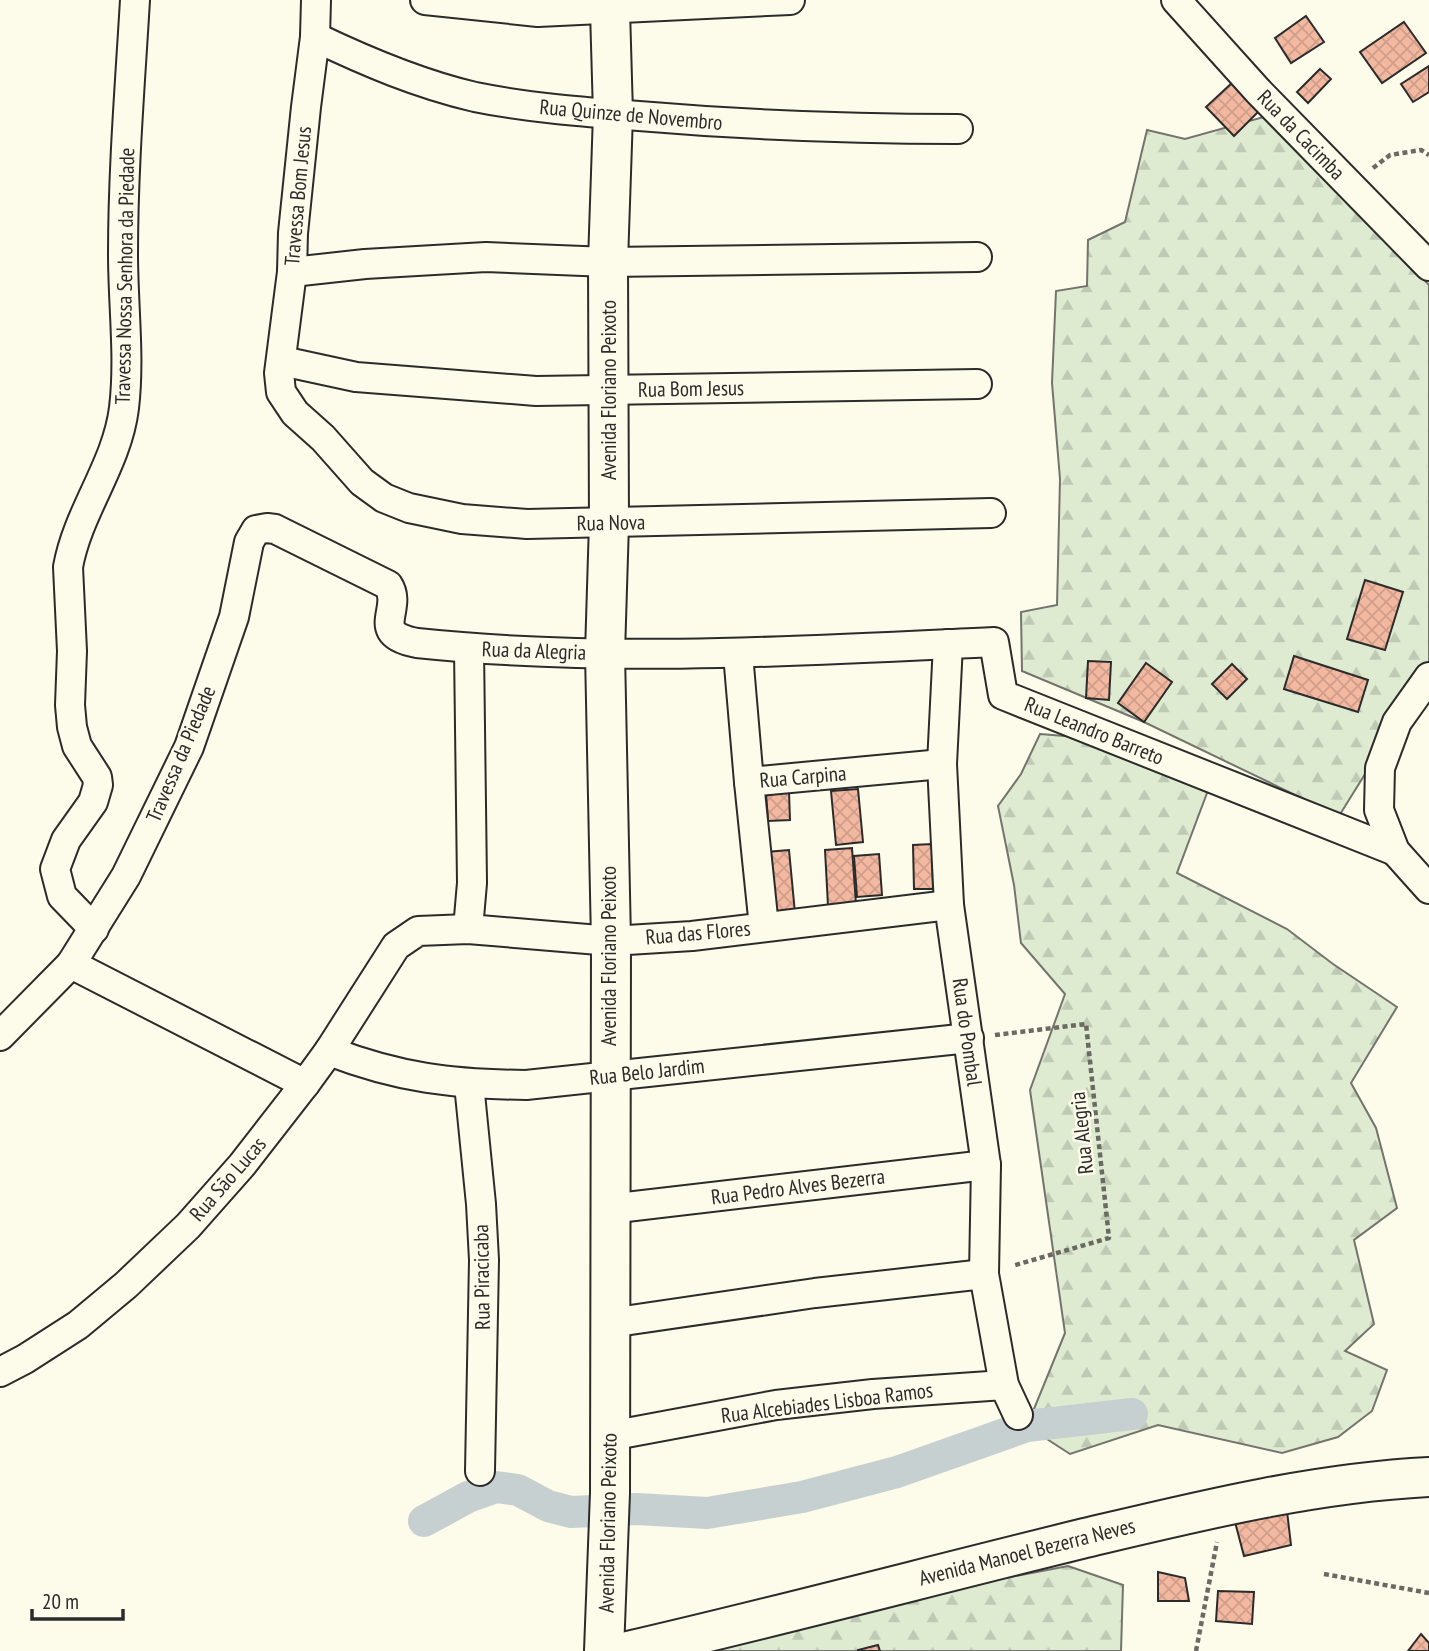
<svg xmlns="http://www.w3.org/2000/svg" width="1429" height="1651" font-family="'PT Sans Narrow',sans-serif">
  <defs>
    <pattern id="forest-firs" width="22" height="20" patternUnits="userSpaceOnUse" patternTransform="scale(1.75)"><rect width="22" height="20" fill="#deebd1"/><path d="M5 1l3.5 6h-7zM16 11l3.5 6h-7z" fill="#bfcab4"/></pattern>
    <pattern id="building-cross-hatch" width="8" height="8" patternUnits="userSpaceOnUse" patternTransform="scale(1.75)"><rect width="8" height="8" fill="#f2b8a0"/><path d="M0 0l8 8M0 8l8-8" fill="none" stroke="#d09e8a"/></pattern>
  </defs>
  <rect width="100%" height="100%" fill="#fdfbea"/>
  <g fill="url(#forest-firs)" stroke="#74746e" stroke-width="2">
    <polygon points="1267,116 1429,285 1429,671 1339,816 1144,722 1022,671 1021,612 1057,605 1060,479 1052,383 1056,291 1087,286 1088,240 1125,222 1147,130 1185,139"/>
    <polygon points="1040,734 1138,742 1210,785 1177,873 1287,929 1333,964 1397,1007 1351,1083 1376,1128 1397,1208 1354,1240 1374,1324 1345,1351 1387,1370 1372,1411 1338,1437 1282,1453 1158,1425 1070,1454 1027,1426 1065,1333 1030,1090 1065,994 1021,943 1014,885 998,806 1021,774"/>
    <polygon points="1068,1566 1123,1585 1121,1651 702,1651 947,1589"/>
  </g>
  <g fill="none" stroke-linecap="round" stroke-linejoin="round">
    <polyline stroke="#c7d0d0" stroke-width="32" points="424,1521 468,1497 496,1487 518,1490 548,1506 571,1512 637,1509 707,1513 802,1497 897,1472 1027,1426 1132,1414"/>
  </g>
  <g fill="url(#building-cross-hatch)" stroke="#2b2b2b" stroke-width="2">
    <polygon points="1306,16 1324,42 1291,63 1275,38"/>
    <polygon points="1404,22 1426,53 1382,83 1360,52"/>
    <polygon points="1429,66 1429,92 1413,102 1401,84"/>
    <polygon points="1320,69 1331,79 1308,103 1297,92"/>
    <polygon points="1233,82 1260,110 1234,136 1206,107"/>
    <polygon points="1365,580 1403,592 1385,650 1347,639"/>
    <polygon points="1294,656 1368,680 1358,712 1284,689"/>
    <polygon points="1088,661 1111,662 1109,700 1086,698"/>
    <polygon points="1146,663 1172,682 1144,722 1118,703"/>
    <polygon points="1232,664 1247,679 1227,699 1212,684"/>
    <polygon points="858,789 863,842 836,845 831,791"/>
    <polygon points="789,792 790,820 768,821 766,793"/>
    <polygon points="932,844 933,889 914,889 913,845"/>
    <polygon points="852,848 856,904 828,906 825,850"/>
    <polygon points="789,850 795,913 772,914 766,852"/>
    <polygon points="879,854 882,895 857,897 854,856"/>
    <polygon points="1287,1511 1291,1545 1244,1556 1235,1522"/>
    <polygon points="1158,1572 1185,1578 1189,1601 1158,1601"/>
    <polygon points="1218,1591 1254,1592 1252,1624 1216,1621"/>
    <polygon points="1421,1634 1429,1643 1429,1651 1408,1651"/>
    <polygon points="878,1645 880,1651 858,1651 858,1650"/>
  </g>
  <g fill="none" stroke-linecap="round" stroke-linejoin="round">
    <g stroke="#2b2b2b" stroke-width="32">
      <g id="street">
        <polyline points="316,0 315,37 306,107 293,233 292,272 279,373 281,392 295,413 323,438 362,482 384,498 409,508 462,519 527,524 991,513"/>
        <polyline points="425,0 538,12 790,0"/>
        <polyline points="1176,0 1258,91 1429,266"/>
        <path d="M315,37C367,62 419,84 475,97C529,108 584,112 639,116C745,125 851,129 958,129"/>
        <polyline points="292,272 365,264 486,257 608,262 977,257"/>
        <polyline points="282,361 356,377 536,391 977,384"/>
        <polyline points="948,644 942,764 949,905 986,1165 984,1274 1004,1385 1018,1415"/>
        <polyline points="738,654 749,782 942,764"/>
        <polyline points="1429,677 1397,722 1380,768 1379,810 1395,851 1429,889"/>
        <polyline points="749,782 764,927"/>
        <path d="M94,929L62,896L55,869L66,840L93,802L98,785L97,777L77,746L72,727L70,705L72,651L68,567C78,511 117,465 124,408C130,358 123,305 123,254C123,169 130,85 135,0"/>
        <polyline points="468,929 472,883 469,649"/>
        <polyline points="71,964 305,1084"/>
        <path d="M0,1036L71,964L126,876L189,747L234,617L249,542L256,530L267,528L275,529L388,585C404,609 367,634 417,643C608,663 802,651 994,642L1003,695L1395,851"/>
        <path d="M329,1051C399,1078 452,1084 526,1085L969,1038"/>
        <polyline points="469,1084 481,1204 484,1260 480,1471"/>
        <polyline points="609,1209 986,1165"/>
        <polyline points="610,1323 815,1293 984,1274"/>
        <polyline points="0,1372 25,1359 78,1325 126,1285 188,1226 242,1165 305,1084 329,1051 396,946 418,931 468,929 611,941 692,936 949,905"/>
        <polyline points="610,1436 776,1405 873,1394 1004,1385"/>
      </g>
    </g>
    <g stroke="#2b2b2b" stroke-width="42">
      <g id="secondary">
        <polyline points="604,1651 610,1493 611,941 605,653 609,523 608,262 613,114 610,10"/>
        <path d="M628,1651C780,1616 930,1576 1081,1539C1195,1512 1311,1483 1429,1477"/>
      </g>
    </g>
    <g stroke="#6a6964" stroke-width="4.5" stroke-dasharray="5 3.5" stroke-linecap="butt">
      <polyline points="1373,168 1390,155 1421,150 1429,155"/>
      <polyline points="995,1035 1086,1024 1109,1238 1012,1266"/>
      <polyline points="1324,1574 1429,1593"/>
      <polyline points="1196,1651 1217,1542"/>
    </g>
    <use href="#street" stroke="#fdfbea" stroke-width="28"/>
    <use href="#secondary" stroke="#fdfbea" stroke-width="38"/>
  </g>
  <g text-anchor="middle" stroke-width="5" stroke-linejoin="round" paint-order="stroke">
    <g font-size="21" fill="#2b2b2b" stroke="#fdfbea">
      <text transform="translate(631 115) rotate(5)" y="7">Rua Quinze de Novembro</text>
      <text transform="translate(1301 135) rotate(46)" y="7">Rua da Cacimba</text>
      <text transform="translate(298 196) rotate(-85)" y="7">Travessa Bom Jesus</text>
      <text transform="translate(125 276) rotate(-89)" y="7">Travessa Nossa Senhora da Piedade</text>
      <text transform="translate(691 389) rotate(-1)" y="7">Rua Bom Jesus</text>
      <text transform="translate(609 390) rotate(-90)" y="7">Avenida Floriano Peixoto</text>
      <text transform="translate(611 523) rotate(-1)" y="7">Rua Nova</text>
      <text transform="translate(534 651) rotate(2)" y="7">Rua da Alegria</text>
      <text transform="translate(1094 731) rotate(22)" y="7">Rua Leandro Barreto</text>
      <text transform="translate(181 754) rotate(-67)" y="7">Travessa da Piedade</text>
      <text transform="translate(803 777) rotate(-5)" y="7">Rua Carpina</text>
      <text transform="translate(698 933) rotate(-5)" y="7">Rua das Flores</text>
      <text transform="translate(609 956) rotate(-90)" y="7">Avenida Floriano Peixoto</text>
      <text transform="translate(967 1032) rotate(82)" y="7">Rua do Pombal</text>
      <text transform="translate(647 1072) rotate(-6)" y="7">Rua Belo Jardim</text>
      <text transform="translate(1082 1133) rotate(-96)" y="7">Rua Alegria</text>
      <text transform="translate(228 1179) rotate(-49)" y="7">Rua São Lucas</text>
      <text transform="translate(798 1187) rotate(-7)" y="7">Rua Pedro Alves Bezerra</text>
      <text transform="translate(482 1277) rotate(-91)" y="7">Rua Piracicaba</text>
      <text transform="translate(827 1403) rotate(-7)" y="7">Rua Alcebiades Lisboa Ramos</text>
      <text transform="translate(608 1523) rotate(-89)" y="7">Avenida Floriano Peixoto</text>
      <text transform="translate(1027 1552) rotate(-14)" y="7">Avenida Manoel Bezerra Neves</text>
    </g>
  </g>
  <path d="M32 1609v10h91v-10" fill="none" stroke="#2b2b2b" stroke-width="3.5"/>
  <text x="42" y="1609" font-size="21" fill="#2b2b2b" stroke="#fdfbea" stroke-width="5" paint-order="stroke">20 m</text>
</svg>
